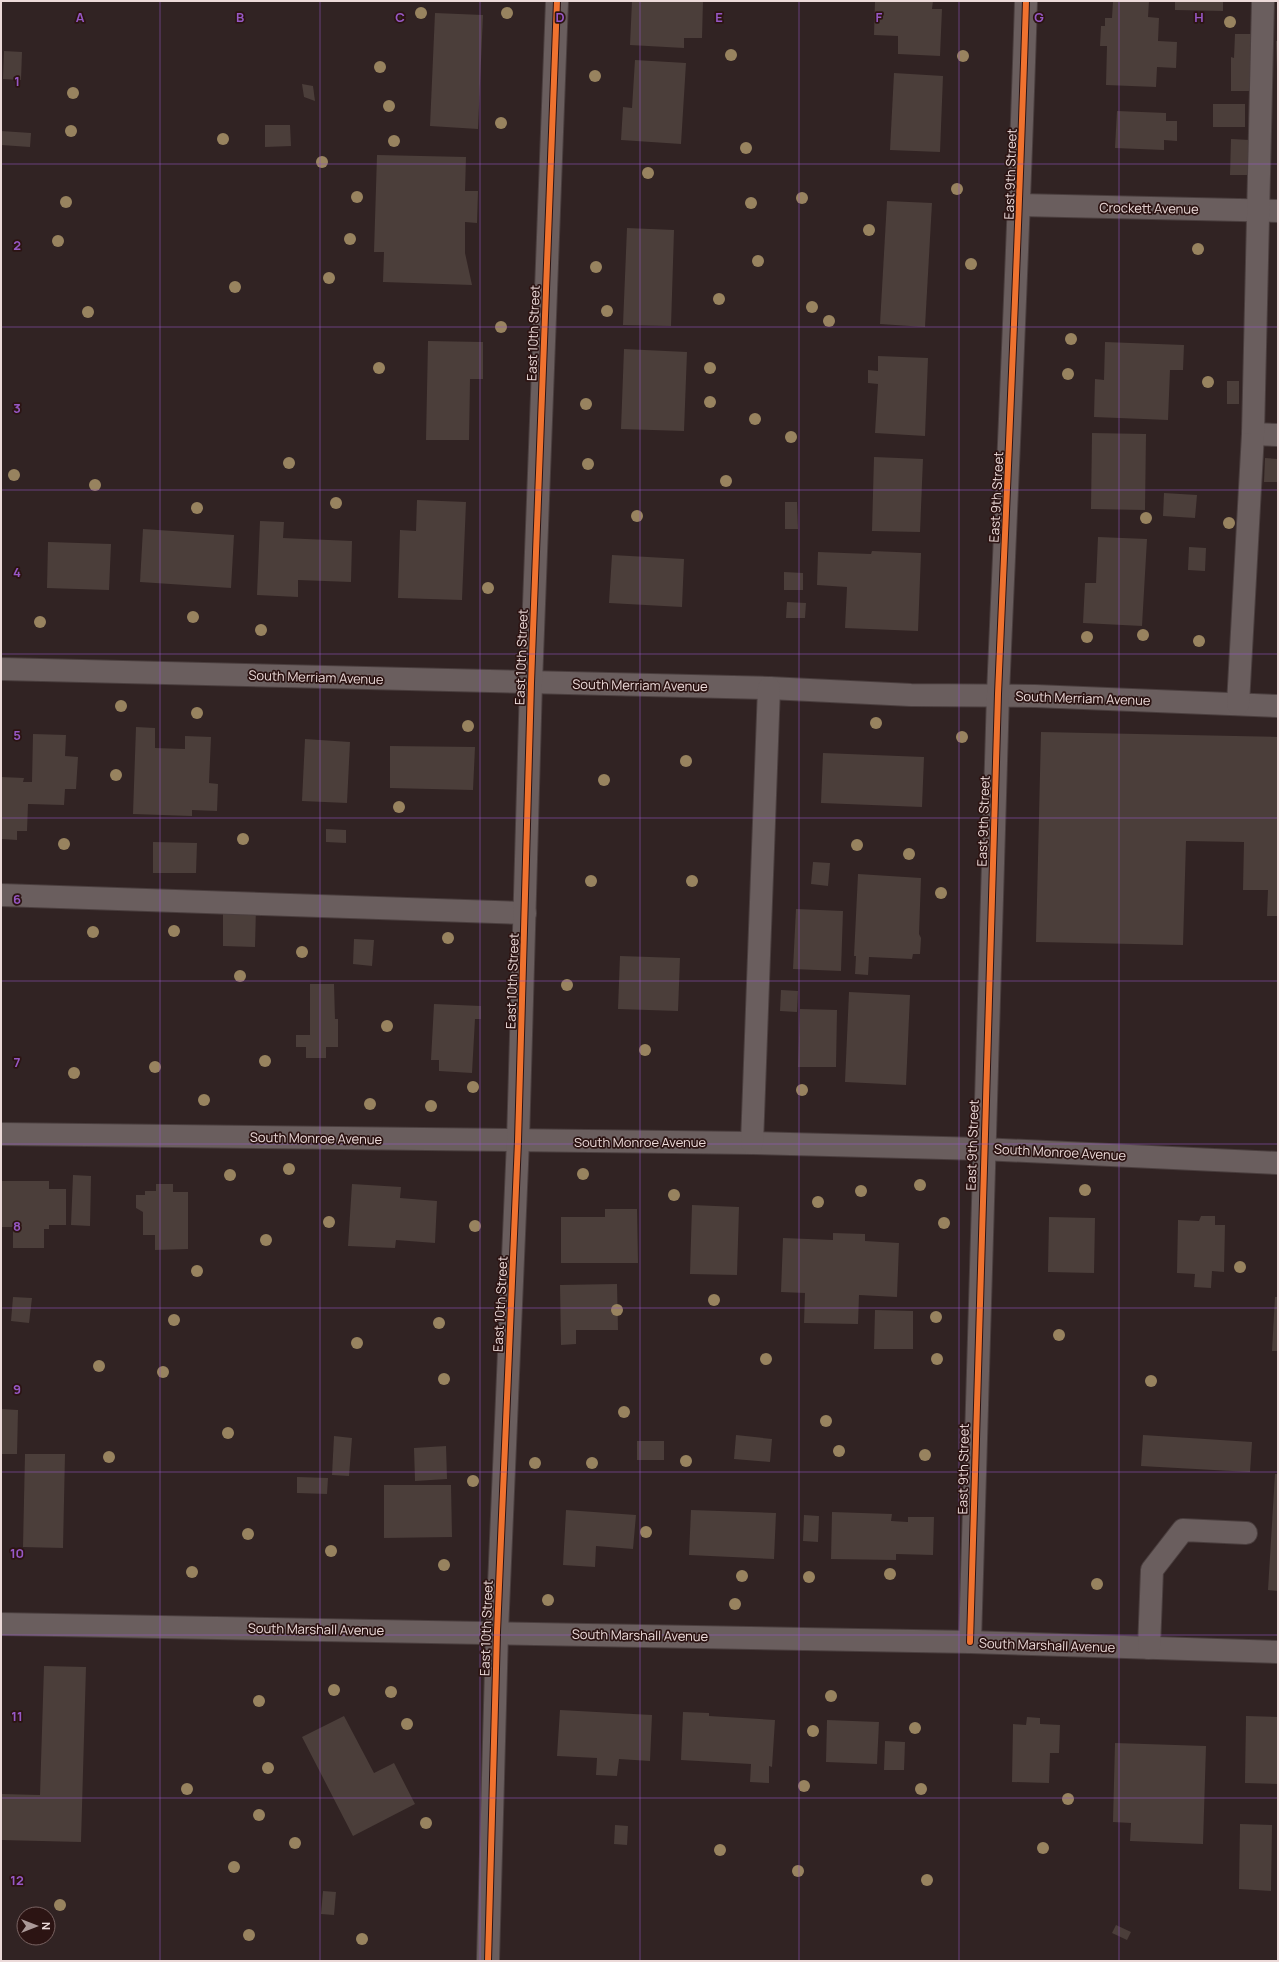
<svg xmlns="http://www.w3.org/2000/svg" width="1279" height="1962" font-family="Manrope,sans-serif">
  <rect width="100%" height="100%" fill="#312323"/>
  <g fill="#4b3e3a">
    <polygon points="632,1 703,1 702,38 684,38 684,48 630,45"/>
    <polygon points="875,1 933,1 932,9 942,9 940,56 898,54 898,36 874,35"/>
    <polygon points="1113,1 1149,1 1148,17 1159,18 1158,41 1177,42 1176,68 1157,67 1156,87 1106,85 1107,46 1100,46 1101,26 1105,26 1105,18 1112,18"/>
    <polygon points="1175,1 1223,1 1223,11 1175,10"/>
    <polygon points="435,13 483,15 478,129 430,126"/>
    <polygon points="1235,34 1252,34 1254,91 1231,91 1231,57 1234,58"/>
    <polygon points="1276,41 1278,41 1278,70 1277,70"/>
    <polygon points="4,51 22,52 21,80 3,79"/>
    <polygon points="635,60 686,63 681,144 621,140 623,107 632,108"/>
    <polygon points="894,73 943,76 940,152 890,150"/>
    <polygon points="302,84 313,86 315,101 304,97"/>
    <rect x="1213" y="104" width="32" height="23"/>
    <polygon points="1117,111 1166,113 1166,121 1177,121 1177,141 1164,140 1164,150 1115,148"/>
    <polygon points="265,125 290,125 291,146 265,147"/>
    <polygon points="1,131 31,133 30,147 1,145"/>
    <polygon points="1231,139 1250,140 1249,175 1230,175"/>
    <polygon points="377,155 466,157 465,191 478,191 477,223 465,222 465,253 472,285 383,282 384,252 374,252"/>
    <polygon points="887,201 932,203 925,327 880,324"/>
    <polygon points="627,228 674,230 671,326 623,325"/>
    <polygon points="428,341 483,342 483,379 470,379 469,440 426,440"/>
    <polygon points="1105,342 1184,345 1183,370 1170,370 1168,420 1094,417 1095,379 1104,380"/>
    <polygon points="624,349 687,352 684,431 621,429"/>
    <polygon points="878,356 928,358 925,436 875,433 878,384 868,383 868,370 878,371"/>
    <rect x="1227" y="381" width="12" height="23"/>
    <polygon points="1092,433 1146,434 1145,510 1091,509"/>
    <polygon points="874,457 923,459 920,532 872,531"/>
    <polygon points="1265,458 1278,459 1278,482 1264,482"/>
    <polygon points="1164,493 1197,495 1195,518 1163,516"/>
    <polygon points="417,500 466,502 462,600 398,598 400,530 416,531"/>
    <polygon points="785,502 797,502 798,529 785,529"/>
    <polygon points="260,521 284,522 283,538 352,541 351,582 298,580 298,597 257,595"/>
    <polygon points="143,529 234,535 231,588 140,582"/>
    <polygon points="1098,537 1147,539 1142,626 1083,623 1085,583 1096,583"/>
    <polygon points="48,542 111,544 109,590 47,588"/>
    <polygon points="1189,547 1206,548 1205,571 1188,570"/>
    <polygon points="872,551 921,553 918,631 845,628 847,587 817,585 818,552 871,554"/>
    <polygon points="612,555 684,559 682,607 609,603"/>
    <polygon points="784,572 803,573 803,590 784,590"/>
    <polygon points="787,602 806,603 805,618 786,618"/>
    <polygon points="136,727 155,728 155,748 185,749 185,736 211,737 209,783 218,784 217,811 192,810 192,816 133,814"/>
    <polygon points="1041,732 1278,737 1278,916 1267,916 1268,890 1243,890 1244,842 1186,841 1183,945 1036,942"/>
    <polygon points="33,734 66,735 65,756 78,757 76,789 65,789 64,805 28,804 27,831 17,831 17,840 2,839 1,777 24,778 23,782 32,782"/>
    <polygon points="305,739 350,742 347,803 302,801"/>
    <polygon points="390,746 475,747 473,790 390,788"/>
    <polygon points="823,753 924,757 922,807 821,803"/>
    <polygon points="326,829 346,830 346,843 326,842"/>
    <polygon points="153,842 197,843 196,873 153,873"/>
    <polygon points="813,862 830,863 828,886 811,884"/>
    <polygon points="858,874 921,878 919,934 921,938 920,954 913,954 912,959 869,957 868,975 855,974 856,956 854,956"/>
    <polygon points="223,907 256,908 255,947 223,946"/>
    <polygon points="796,909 843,911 841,971 793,969"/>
    <polygon points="354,939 374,940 372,966 353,964"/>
    <polygon points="620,956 680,958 678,1011 618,1009"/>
    <polygon points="310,984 334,984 335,1019 338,1019 338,1047 326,1047 326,1058 306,1058 306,1047 296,1047 296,1035 310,1035"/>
    <polygon points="781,990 798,991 797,1012 780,1011"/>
    <polygon points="849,992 910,995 906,1085 845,1082"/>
    <polygon points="434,1004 481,1006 481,1019 475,1019 472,1073 439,1071 439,1060 431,1060"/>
    <polygon points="800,1009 837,1010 836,1067 798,1067"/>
    <polygon points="73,1175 91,1176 90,1226 71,1225"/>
    <polygon points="1,1181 49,1181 49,1189 66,1189 66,1225 49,1225 49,1229 44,1229 44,1248 13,1248 13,1227 1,1227"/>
    <polygon points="156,1184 173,1184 173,1192 188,1192 188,1249 155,1250 155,1235 143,1235 143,1212 136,1208 136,1195 145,1195 145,1191 156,1191"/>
    <polygon points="352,1184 401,1187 400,1198 437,1201 435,1243 396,1240 395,1248 348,1246"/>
    <polygon points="692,1205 739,1207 737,1275 690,1274"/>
    <polygon points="605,1209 637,1209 638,1263 561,1263 561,1217 605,1217"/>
    <polygon points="1201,1216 1215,1216 1215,1225 1225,1225 1224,1272 1212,1271 1211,1288 1194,1287 1195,1274 1177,1273 1178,1220 1199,1221"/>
    <polygon points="1049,1217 1095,1218 1094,1273 1048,1272"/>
    <polygon points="833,1233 865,1234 865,1241 899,1243 897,1297 859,1295 858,1324 804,1323 805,1293 781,1292 783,1238 833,1240"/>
    <polygon points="617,1284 618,1330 576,1330 576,1344 561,1345 560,1285"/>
    <polygon points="13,1297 32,1298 29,1323 11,1321"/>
    <polygon points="1275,1297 1278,1297 1278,1351 1272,1351"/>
    <polygon points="875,1310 913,1311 913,1349 874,1349"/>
    <polygon points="1,1409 18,1410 17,1454 1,1454"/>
    <polygon points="736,1435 772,1439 770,1462 734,1459"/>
    <polygon points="1143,1435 1252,1442 1250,1472 1141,1466"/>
    <polygon points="334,1436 352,1438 349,1476 332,1475"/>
    <rect x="637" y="1441" width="27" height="19"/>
    <polygon points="446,1446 447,1479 415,1481 414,1448"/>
    <polygon points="25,1454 65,1454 63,1548 23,1547"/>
    <polygon points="1275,1474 1278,1474 1278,1591 1268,1590"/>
    <polygon points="297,1477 328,1478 327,1494 297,1493"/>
    <polygon points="384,1485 451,1485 452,1537 384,1538"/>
    <polygon points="566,1510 636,1515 633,1549 596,1546 595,1567 563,1565"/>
    <polygon points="691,1510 776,1513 774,1559 689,1555"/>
    <polygon points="832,1512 892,1514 891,1521 908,1522 908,1517 934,1517 933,1555 896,1554 896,1560 831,1559"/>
    <polygon points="804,1515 819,1516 818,1542 803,1541"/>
    <polygon points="44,1666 86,1667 81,1842 1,1840 1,1794 40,1795"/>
    <polygon points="560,1710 652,1715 650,1761 619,1759 617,1776 596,1775 597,1758 557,1756"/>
    <polygon points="683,1712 709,1713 709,1716 775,1720 772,1767 769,1766 769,1783 750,1782 751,1764 681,1760"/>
    <polygon points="344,1716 374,1773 394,1763 415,1804 353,1836 302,1737"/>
    <polygon points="1246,1716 1278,1717 1278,1784 1245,1783"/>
    <polygon points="1027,1717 1040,1718 1040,1724 1060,1725 1059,1753 1050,1753 1049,1783 1012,1782 1013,1724 1026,1725"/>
    <polygon points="827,1720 879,1722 877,1764 826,1762"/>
    <polygon points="885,1741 905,1742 904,1770 884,1770"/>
    <polygon points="1115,1743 1206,1746 1203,1844 1130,1841 1131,1823 1113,1822"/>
    <polygon points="1240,1824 1272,1825 1271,1891 1239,1889"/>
    <polygon points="615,1825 628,1826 627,1845 614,1844"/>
    <polygon points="323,1891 336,1892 334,1915 321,1914"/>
    <polygon points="1116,1925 1131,1932 1127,1940 1112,1933"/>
  </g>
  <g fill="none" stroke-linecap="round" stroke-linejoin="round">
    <g stroke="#4a3e3e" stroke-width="24">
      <g id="minor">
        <polyline points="1020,205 1278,211"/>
        <polyline points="1253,434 1278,435"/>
        <polyline points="1,669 769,688 911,695 1035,696 1278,706"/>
        <polyline points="1238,704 1253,434 1263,1"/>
        <polyline points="1,895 525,913"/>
        <polyline points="1,1134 752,1143 982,1149 1278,1163"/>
        <polyline points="752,1143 769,688"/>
        <polyline points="1,1624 970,1642 1278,1652"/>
        <path d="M970,1642C978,1326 986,1010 998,694C1008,463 1019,232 1026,1"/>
        <polyline points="1149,1648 1152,1570 1183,1530 1246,1533"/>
        <polyline points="488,1961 497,1632 518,1141 531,683 557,1"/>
      </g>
    </g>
    <use href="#minor" stroke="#6a5e5e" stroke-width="22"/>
    <g stroke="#2c1413" stroke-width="8">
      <g id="cycleway">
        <path d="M970,1642C978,1326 986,1010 998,694C1008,463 1019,232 1026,1"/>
        <polyline points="488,1961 497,1632 518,1141 531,683 557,1"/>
      </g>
    </g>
    <use href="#cycleway" stroke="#ef722f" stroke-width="6"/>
  </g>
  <g fill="#98835f">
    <circle cx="421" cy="13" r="6"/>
    <circle cx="507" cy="13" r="6"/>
    <circle cx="1230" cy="22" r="6"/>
    <circle cx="731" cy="55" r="6"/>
    <circle cx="963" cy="56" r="6"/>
    <circle cx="380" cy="67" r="6"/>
    <circle cx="595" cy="76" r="6"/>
    <circle cx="73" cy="93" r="6"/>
    <circle cx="389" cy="106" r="6"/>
    <circle cx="501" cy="123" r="6"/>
    <circle cx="71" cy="131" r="6"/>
    <circle cx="223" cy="139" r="6"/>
    <circle cx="394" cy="141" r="6"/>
    <circle cx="746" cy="148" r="6"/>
    <circle cx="322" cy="162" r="6"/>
    <circle cx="648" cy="173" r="6"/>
    <circle cx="957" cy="189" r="6"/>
    <circle cx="357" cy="197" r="6"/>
    <circle cx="802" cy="198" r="6"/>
    <circle cx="66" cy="202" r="6"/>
    <circle cx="751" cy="203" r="6"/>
    <circle cx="869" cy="230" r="6"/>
    <circle cx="350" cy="239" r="6"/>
    <circle cx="58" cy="241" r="6"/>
    <circle cx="1198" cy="249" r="6"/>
    <circle cx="758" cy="261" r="6"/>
    <circle cx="971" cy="264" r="6"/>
    <circle cx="596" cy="267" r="6"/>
    <circle cx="329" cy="278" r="6"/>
    <circle cx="235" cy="287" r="6"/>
    <circle cx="719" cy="299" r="6"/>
    <circle cx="812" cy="307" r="6"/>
    <circle cx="607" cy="311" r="6"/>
    <circle cx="88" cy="312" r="6"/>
    <circle cx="829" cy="321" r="6"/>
    <circle cx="501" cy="327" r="6"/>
    <circle cx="1071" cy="339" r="6"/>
    <circle cx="379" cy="368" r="6"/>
    <circle cx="710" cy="368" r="6"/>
    <circle cx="1068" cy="374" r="6"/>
    <circle cx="1208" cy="382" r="6"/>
    <circle cx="710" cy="402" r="6"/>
    <circle cx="586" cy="404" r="6"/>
    <circle cx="755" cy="419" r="6"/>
    <circle cx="791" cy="437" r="6"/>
    <circle cx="289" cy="463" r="6"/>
    <circle cx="588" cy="464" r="6"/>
    <circle cx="14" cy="475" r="6"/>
    <circle cx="726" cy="481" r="6"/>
    <circle cx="95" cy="485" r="6"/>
    <circle cx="336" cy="503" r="6"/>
    <circle cx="197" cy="508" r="6"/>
    <circle cx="637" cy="516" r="6"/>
    <circle cx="1146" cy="518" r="6"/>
    <circle cx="1229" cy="523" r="6"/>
    <circle cx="488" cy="588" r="6"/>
    <circle cx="193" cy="617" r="6"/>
    <circle cx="40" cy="622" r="6"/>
    <circle cx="261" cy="630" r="6"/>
    <circle cx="1143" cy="635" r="6"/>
    <circle cx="1087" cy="637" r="6"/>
    <circle cx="1199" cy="641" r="6"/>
    <circle cx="121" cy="706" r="6"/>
    <circle cx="197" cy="713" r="6"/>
    <circle cx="876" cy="723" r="6"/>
    <circle cx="468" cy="726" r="6"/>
    <circle cx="962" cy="737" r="6"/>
    <circle cx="686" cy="761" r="6"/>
    <circle cx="116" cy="775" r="6"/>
    <circle cx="604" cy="780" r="6"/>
    <circle cx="399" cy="807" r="6"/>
    <circle cx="243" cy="839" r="6"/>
    <circle cx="64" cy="844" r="6"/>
    <circle cx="857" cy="845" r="6"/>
    <circle cx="909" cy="854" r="6"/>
    <circle cx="591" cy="881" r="6"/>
    <circle cx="692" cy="881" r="6"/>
    <circle cx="941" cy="893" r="6"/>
    <circle cx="174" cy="931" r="6"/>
    <circle cx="93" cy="932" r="6"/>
    <circle cx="448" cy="938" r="6"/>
    <circle cx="302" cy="952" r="6"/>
    <circle cx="240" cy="976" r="6"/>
    <circle cx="567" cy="985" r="6"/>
    <circle cx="387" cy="1026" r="6"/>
    <circle cx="645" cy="1050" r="6"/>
    <circle cx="265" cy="1061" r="6"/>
    <circle cx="155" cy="1067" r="6"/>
    <circle cx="74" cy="1073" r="6"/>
    <circle cx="473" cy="1087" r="6"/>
    <circle cx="802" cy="1090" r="6"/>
    <circle cx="204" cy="1100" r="6"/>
    <circle cx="370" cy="1104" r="6"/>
    <circle cx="431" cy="1106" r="6"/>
    <circle cx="289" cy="1169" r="6"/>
    <circle cx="583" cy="1174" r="6"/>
    <circle cx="230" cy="1175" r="6"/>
    <circle cx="920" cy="1185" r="6"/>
    <circle cx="1085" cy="1190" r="6"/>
    <circle cx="861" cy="1191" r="6"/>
    <circle cx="674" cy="1195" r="6"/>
    <circle cx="818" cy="1202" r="6"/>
    <circle cx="329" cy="1222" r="6"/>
    <circle cx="944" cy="1223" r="6"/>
    <circle cx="475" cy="1226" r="6"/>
    <circle cx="266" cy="1240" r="6"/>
    <circle cx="1240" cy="1267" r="6"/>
    <circle cx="197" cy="1271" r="6"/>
    <circle cx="714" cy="1300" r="6"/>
    <circle cx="617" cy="1310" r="6"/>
    <circle cx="936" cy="1317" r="6"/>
    <circle cx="174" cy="1320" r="6"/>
    <circle cx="439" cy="1323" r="6"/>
    <circle cx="1059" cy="1335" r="6"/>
    <circle cx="357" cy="1343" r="6"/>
    <circle cx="766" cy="1359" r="6"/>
    <circle cx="937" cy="1359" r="6"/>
    <circle cx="99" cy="1366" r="6"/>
    <circle cx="163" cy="1372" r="6"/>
    <circle cx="444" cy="1379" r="6"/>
    <circle cx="1151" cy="1381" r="6"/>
    <circle cx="624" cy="1412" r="6"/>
    <circle cx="826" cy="1421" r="6"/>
    <circle cx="228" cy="1433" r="6"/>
    <circle cx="839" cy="1451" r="6"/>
    <circle cx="925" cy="1455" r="6"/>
    <circle cx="109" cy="1457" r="6"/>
    <circle cx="686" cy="1461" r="6"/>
    <circle cx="535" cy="1463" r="6"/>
    <circle cx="592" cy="1463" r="6"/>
    <circle cx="473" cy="1481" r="6"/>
    <circle cx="646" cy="1532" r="6"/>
    <circle cx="248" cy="1534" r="6"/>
    <circle cx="331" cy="1551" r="6"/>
    <circle cx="444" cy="1565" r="6"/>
    <circle cx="192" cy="1572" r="6"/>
    <circle cx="890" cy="1574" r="6"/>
    <circle cx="742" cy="1576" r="6"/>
    <circle cx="809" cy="1577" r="6"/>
    <circle cx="1097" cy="1584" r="6"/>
    <circle cx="548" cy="1600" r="6"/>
    <circle cx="735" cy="1604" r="6"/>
    <circle cx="334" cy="1690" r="6"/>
    <circle cx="391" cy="1692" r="6"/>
    <circle cx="831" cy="1696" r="6"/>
    <circle cx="259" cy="1701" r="6"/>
    <circle cx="407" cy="1724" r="6"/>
    <circle cx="915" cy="1728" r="6"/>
    <circle cx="813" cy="1731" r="6"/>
    <circle cx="268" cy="1768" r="6"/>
    <circle cx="804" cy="1786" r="6"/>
    <circle cx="187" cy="1789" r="6"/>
    <circle cx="921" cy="1789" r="6"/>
    <circle cx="1068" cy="1799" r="6"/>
    <circle cx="259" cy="1815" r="6"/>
    <circle cx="426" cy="1823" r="6"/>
    <circle cx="295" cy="1843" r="6"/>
    <circle cx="1043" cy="1848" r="6"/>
    <circle cx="720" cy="1850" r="6"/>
    <circle cx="234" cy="1867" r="6"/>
    <circle cx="798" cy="1871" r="6"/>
    <circle cx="927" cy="1880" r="6"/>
    <circle cx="60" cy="1905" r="6"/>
    <circle cx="249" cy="1935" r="6"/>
    <circle cx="362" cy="1939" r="6"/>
  </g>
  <path fill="none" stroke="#9758c6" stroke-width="1" stroke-opacity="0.55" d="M160,1V1961M320,1V1961M480,1V1961M640,1V1961M799,1V1961M959,1V1961M1119,1V1961M1,164H1278M1,327H1278M1,490H1278M1,654H1278M1,818H1278M1,981H1278M1,1144H1278M1,1308H1278M1,1472H1278M1,1635H1278M1,1798H1278"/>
  <g text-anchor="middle" stroke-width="3.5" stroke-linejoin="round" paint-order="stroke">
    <g font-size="13" fill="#ecdad9" stroke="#2c1413">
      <text transform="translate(1010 174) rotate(-88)" y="5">East 9th Street</text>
      <text transform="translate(1149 208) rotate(1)" y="5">Crockett Avenue</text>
      <text transform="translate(533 333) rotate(-88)" y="5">East 10th Street</text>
      <text transform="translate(996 497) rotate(-87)" y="5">East 9th Street</text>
      <text transform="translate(521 657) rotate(-88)" y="5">East 10th Street</text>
      <text transform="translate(316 677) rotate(2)" y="5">South Merriam Avenue</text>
      <text transform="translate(640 685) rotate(1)" y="5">South Merriam Avenue</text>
      <text transform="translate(1083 698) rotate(2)" y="5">South Merriam Avenue</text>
      <text transform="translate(983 821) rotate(-88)" y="5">East 9th Street</text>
      <text transform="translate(512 981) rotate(-88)" y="5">East 10th Street</text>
      <text transform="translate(316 1138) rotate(1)" y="5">South Monroe Avenue</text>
      <text x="640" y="1147">South Monroe Avenue</text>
      <text transform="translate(972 1145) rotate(-88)" y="5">East 9th Street</text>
      <text transform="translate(1060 1152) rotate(3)" y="5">South Monroe Avenue</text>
      <text transform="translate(500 1304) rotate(-87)" y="5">East 10th Street</text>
      <text transform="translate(963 1469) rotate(-89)" y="5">East 9th Street</text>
      <text transform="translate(486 1628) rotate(-88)" y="5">East 10th Street</text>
      <text transform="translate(316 1629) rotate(1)" y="5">South Marshall Avenue</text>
      <text transform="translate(640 1635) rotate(1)" y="5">South Marshall Avenue</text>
      <text transform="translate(1047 1645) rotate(2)" y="5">South Marshall Avenue</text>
    </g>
  </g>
  <g font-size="13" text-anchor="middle" font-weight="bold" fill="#9758c6" stroke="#2c1413" stroke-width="3.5" stroke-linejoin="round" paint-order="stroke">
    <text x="80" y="22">A</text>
    <text x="240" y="22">B</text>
    <text x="400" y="22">C</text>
    <text x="560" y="22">D</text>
    <text x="719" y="22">E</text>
    <text x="879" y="22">F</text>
    <text x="1039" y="22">G</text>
    <text x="1199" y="22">H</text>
    <text x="17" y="86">1</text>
    <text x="17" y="250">2</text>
    <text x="17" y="413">3</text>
    <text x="17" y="577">4</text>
    <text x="17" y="740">5</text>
    <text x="17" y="904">6</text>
    <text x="17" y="1067">7</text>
    <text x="17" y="1231">8</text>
    <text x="17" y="1394">9</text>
    <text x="17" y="1558">10</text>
    <text x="17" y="1721">11</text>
    <text x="17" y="1885">12</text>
  </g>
  <rect width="1279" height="1962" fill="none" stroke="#ecdad9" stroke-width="4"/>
  <g transform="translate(36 1926) rotate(90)"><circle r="19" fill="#2c1413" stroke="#796362"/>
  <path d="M0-3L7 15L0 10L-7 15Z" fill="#ab9a99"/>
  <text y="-6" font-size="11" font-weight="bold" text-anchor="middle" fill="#ecdad9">N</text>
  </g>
</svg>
